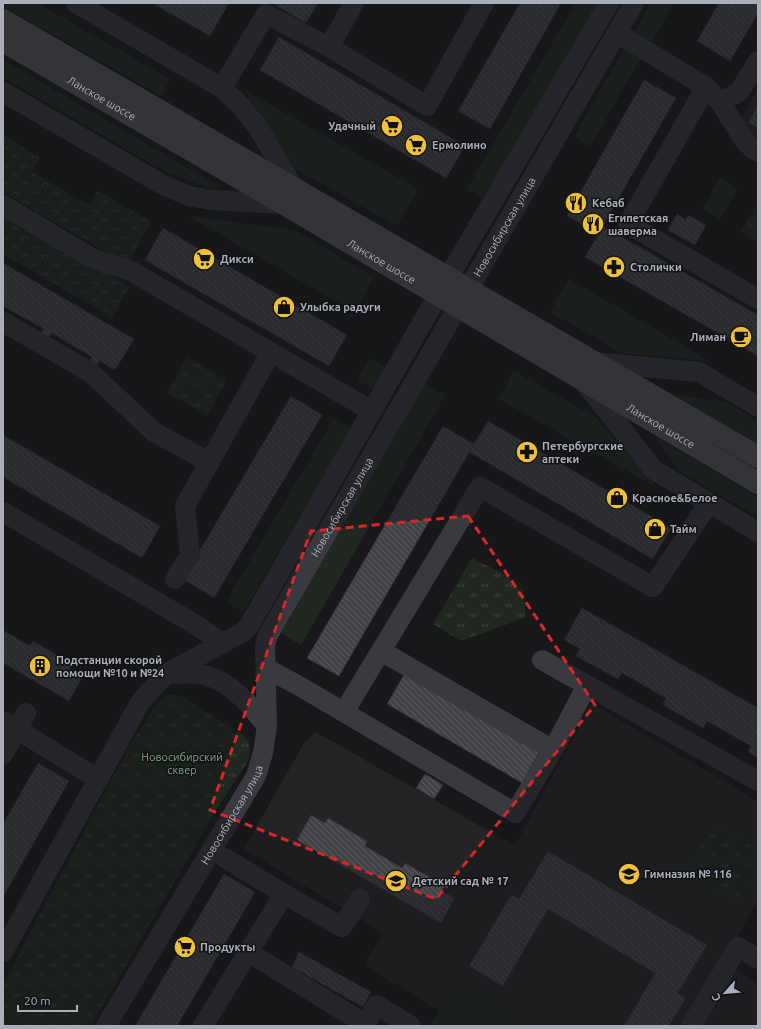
<svg xmlns="http://www.w3.org/2000/svg" width="761" height="1029" font-family="Ubuntu,sans-serif">
  <defs>
    <pattern id="forest-crowns" width="20" height="18" patternUnits="userSpaceOnUse"><rect width="20" height="18" fill="#202821"/><path d="M2 6a3 3 0 1 1 6 0M12 15a3 3 0 1 1 6 0" fill="none" stroke="#3e453f"/></pattern>
    <pattern id="park-tufts" width="24" height="20" patternUnits="userSpaceOnUse"><rect width="24" height="20" fill="#202821"/><path d="M3 7l-1-3M5 7V3M7 7l1-3M15 17l-1-3M17 17v-4M19 17l1-3" fill="none" stroke="#3e453f"/></pattern>
    <pattern id="building-back-hatch" width="6" height="6" patternUnits="userSpaceOnUse"><rect width="6" height="6" fill="#424347"/><path d="M-1 5l2 2M0 0l6 6M5-1l2 2" fill="none" stroke="#5b5c5f"/></pattern>
  </defs>
  <rect width="100%" height="100%" fill="#18181a"/>
  <g fill="#242427">
    <polygon points="758,89 758,156 730,137"/>
    <polygon points="592,704 758,801 758,901 684,1026 430,1026 439,1010 364,965 383,933 244,849 304,743 316,732 515,846"/>
    <polygon points="734,969 758,983 758,1026 700,1026"/>
  </g>
  <g fill="#202821">
    <polygon points="3,3 37,3 170,79 161,96 3,6"/>
    <polygon points="576,3 599,3 510,157 481,197 467,189"/>
    <polygon points="651,3 674,3 652,42 635,32"/>
    <polygon points="625,48 641,57 590,147 574,137"/>
    <polygon points="3,60 220,187 212,189 164,171 3,77"/>
    <polygon points="245,90 418,189 397,226 294,168"/>
    <polygon points="720,178 738,188 720,219 702,209"/>
    <polygon points="189,216 294,230 374,277 354,312"/>
    <polygon points="569,279 710,361 622,353 550,312"/>
    <polygon points="370,358 386,368 373,389 357,380"/>
    <polygon points="514,371 597,418 656,487 499,399"/>
    <polygon points="425,383 445,395 301,645 281,633"/>
    <polygon points="678,395 726,402 758,421 758,446 679,400"/>
    <polygon points="334,418 351,428 243,612 226,602"/>
    <polygon points="657,438 758,497 758,517 679,471"/>
    <polygon points="453,992 468,1001 473,994 524,1026 431,1026"/>
  </g>
  <g fill="url(#forest-crowns)">
    <polygon points="3,135 40,157 32,172 89,205 97,190 151,222 127,264 3,192"/>
    <polygon points="3,214 130,287 112,317 3,254"/>
  </g>
  <g fill="url(#park-tufts)">
    <polygon points="758,202 758,243 740,232"/>
    <polygon points="187,357 227,380 207,415 167,393"/>
    <polygon points="472,558 523,584 526,617 461,641 433,624"/>
    <path d="M166,695H179L242,734C252,743 252,751 247,763L217,808L91,1026H3V984L131,743L158,702Z"/>
    <polygon points="715,823 758,850 758,868 737,902 685,871"/>
  </g>
  <g fill="url(#building-back-hatch)" stroke="#323236">
    <polygon points="152,3 229,3 210,36"/>
    <polygon points="277,3 318,3 306,23 275,5"/>
    <polygon points="520,3 561,3 490,129 458,111"/>
    <polygon points="719,3 758,3 758,13 730,61 697,41"/>
    <polygon points="279,37 465,146 446,178 260,70"/>
    <polygon points="644,80 676,98 598,234 567,216"/>
    <polygon points="758,105 758,128 748,123"/>
    <polygon points="677,214 686,220 688,215 706,225 695,245 668,230"/>
    <polygon points="603,226 758,315 758,356 585,257"/>
    <polygon points="163,228 347,335 329,366 145,260"/>
    <polygon points="3,263 134,339 115,370 100,361 97,365 90,361 92,357 52,333 49,337 41,333 44,329 3,306"/>
    <polygon points="291,396 322,415 214,598 183,579"/>
    <polygon points="488,421 671,528 653,559 469,452"/>
    <polygon points="443,426 474,444 339,676 307,658"/>
    <polygon points="3,435 160,526 142,558 3,477"/>
    <polygon points="582,608 758,708 758,758 748,752 751,746 707,721 703,728 663,705 666,698 622,673 618,679 576,656 580,649 564,640"/>
    <polygon points="3,630 30,646 33,641 72,664 70,669 83,676 69,701 3,663"/>
    <polygon points="405,673 540,751 522,783 387,704"/>
    <polygon points="38,763 69,781 3,897 3,824"/>
    <polygon points="425,774 443,785 434,799 416,788"/>
    <polygon points="311,815 325,823 328,818 367,841 365,846 402,868 405,863 445,886 442,891 455,898 441,923 297,840"/>
    <polygon points="548,851 707,945 678,993 686,998 669,1026 624,1026 655,973 548,909 503,986 469,966 511,895 519,899"/>
    <polygon points="224,874 255,892 243,913 177,1026 135,1026"/>
    <polygon points="299,952 371,992 363,1007 292,967"/>
  </g>
  <g fill="none" stroke-linecap="round" stroke-linejoin="round">
    <g stroke="#39393f" stroke-width="20">
      <polyline points="76,3 222,88 241,106 257,126 294,188"/>
      <polyline points="617,33 706,87 720,102 745,141 753,149 758,152"/>
      <polyline points="329,47 354,3"/>
      <polyline points="706,87 628,224 758,299"/>
      <polyline points="222,88 266,14 329,47 427,106 484,3"/>
      <polyline points="3,92 163,185 189,196 211,200 284,204"/>
      <polyline points="720,102 739,92 758,61"/>
      <polyline points="3,205 92,258 131,271 372,411"/>
      <polyline points="3,322 90,372 154,432 209,462"/>
      <polyline points="594,362 699,372 758,407"/>
      <polyline points="585,383 654,470 758,532"/>
      <polyline points="3,512 196,625 223,643"/>
      <polyline points="175,579 190,555 185,506 271,352"/>
      <polyline points="381,651 553,750"/>
      <polyline points="542,660 758,781"/>
      <polyline points="266,668 301,687 515,813 553,750 587,685"/>
      <path d="M167,674C178,674 194,672 204,675C231,681 251,706 267,726"/>
      <polyline points="344,712 480,487 653,587 709,503"/>
      <polyline points="3,721 98,779"/>
      <polyline points="3,754 26,713"/>
      <polyline points="284,894 342,927 360,899"/>
      <polyline points="3,952 141,701 166,674 243,632 250,624 438,295 609,3"/>
      <polyline points="248,952 365,1024 377,1005 411,1026"/>
      <path id="s1" d="M106,1026L256,776L263,753L267,726L265,645L268,635L634,3"/>
      <polyline points="203,1026 284,894 225,858"/>
      <polyline points="691,1026 738,947 758,959"/>
    </g>
    <g stroke="#55565e" stroke-width="22">
      <polyline points="3,20 758,457"/>
      <path id="s2" d="M3,41L284,204L758,483"/>
    </g>
  </g>
  <path d="M0 0H761V1029H0ZM468,516L595,705L436,899L210,810L311,531Z" fill="#18181a" fill-opacity=".55" fill-rule="evenodd"/>
  <path fill="none" stroke="#d62828" stroke-width="3" stroke-dasharray="8 5" stroke-linejoin="round" d="M468,516L595,705L436,899L210,810L311,531Z"/>
  <defs>
    <g id="supermarket-disc" transform="scale(1.15)"><circle r="9.5" fill="#edc13c" stroke="#131315"/><path d="M-6-5.5h2.5l.6 2H6L4.5 2H-2.5L-4.4-4H-6ZM-1.5 3.2a1.3 1.3 0 1 0 .1 0ZM3 3.2a1.3 1.3 0 1 0 .1 0Z" fill="#111"/></g>
    <g id="restaurant-disc" transform="scale(1.15)"><circle r="9.5" fill="#edc13c" stroke="#131315"/><path d="M-5-6h1v4h1v-4h1v4h1v-4h1v5L-1.5 .5V6h-2V.5L-5-1ZM5-6V6H3V1.5H1.5Q1.5-4 5-6Z" fill="#111"/></g>
    <g id="pharmacy-disc" transform="scale(1.15)"><circle r="9.5" fill="#edc13c" stroke="#131315"/><path d="M-2-6h4v4h4v4h-4v4h-4v-4h-4v-4h4Z" fill="#111"/></g>
    <g id="shop-disc" transform="scale(1.15)"><circle r="9.5" fill="#edc13c" stroke="#131315"/><path d="M-5-2.5h2.3a2.7 3.5 0 0 1 5.4 0H5L5.5 6h-11ZM-1.5-2.5h3a1.5 2.3 0 0 0-3 0Z" fill="#111"/></g>
    <g id="cafe-disc" transform="scale(1.15)"><circle r="9.5" fill="#edc13c" stroke="#131315"/><path d="M-5.5-4.5H6V0H3Q3 3.5 0 3.5H-2.5Q-5.5 3.5-5.5 0ZM3-3.2v2h1.7v-2ZM-6 4.5H4V6H-6Z" fill="#111"/></g>
    <g id="building-disc" transform="scale(1.15)"><circle r="9.5" fill="#edc13c" stroke="#131315"/><path d="M-4-6H4V6H1V3H-1V6H-4ZM-2.5-4.3h1.7v1.8h-1.7ZM.8-4.3h1.7v1.8H.8ZM-2.5-1h1.7V.8h-1.7ZM.8-1h1.7V.8H.8Z" fill="#111"/></g>
    <g id="school-disc" transform="scale(1.15)"><circle r="9.5" fill="#edc13c" stroke="#131315"/><path d="M0-5L7-2L0 1L-7-2ZM-4 1L0 2.5L4 1V4Q0 6-4 4Z" fill="#111"/></g>
  </defs>
  <g fill-rule="evenodd">
    <use href="#supermarket-disc" x="392" y="126"/>
    <use href="#supermarket-disc" x="416" y="145"/>
    <use href="#restaurant-disc" x="576" y="203"/>
    <use href="#restaurant-disc" x="593" y="224"/>
    <use href="#supermarket-disc" x="204" y="259"/>
    <use href="#pharmacy-disc" x="614" y="267"/>
    <use href="#shop-disc" x="284" y="307"/>
    <use href="#cafe-disc" x="741" y="337"/>
    <use href="#pharmacy-disc" x="527" y="452"/>
    <use href="#shop-disc" x="617" y="498"/>
    <use href="#shop-disc" x="655" y="529"/>
    <use href="#building-disc" x="40" y="666"/>
    <use href="#school-disc" x="629" y="874"/>
    <use href="#school-disc" x="396" y="881"/>
    <use href="#supermarket-disc" x="185" y="947"/>
  </g>
  <g text-anchor="middle" stroke-width="3" stroke-linejoin="round" paint-order="stroke">
    <g font-size="11" fill="#aaaeb9" stroke="#131315">
      <text dy="4" stroke="none"><textPath href="#s2" startOffset="114">Ланское шоссе</textPath></text>
      <text dy="4" stroke="none"><textPath href="#s1" startOffset="906">Новосибирская улица</textPath></text>
      <text dy="4" stroke="none"><textPath href="#s2" startOffset="438">Ланское шоссе</textPath></text>
      <text dy="4" stroke="none"><textPath href="#s2" startOffset="762">Ланское шоссе</textPath></text>
      <text dy="4" stroke="none"><textPath href="#s1" startOffset="582">Новосибирская улица</textPath></text>
      <text dy="4" stroke="none"><textPath href="#s1" startOffset="246">Новосибирская улица</textPath></text>
    </g>
    <g font-size="11" font-weight="bold" fill="#aaaeb9" stroke="#131315" text-anchor="start">
      <text x="376" y="130" text-anchor="end">Удачный</text>
      <text x="432" y="149">Ермолино</text>
      <text x="592" y="207">Кебаб</text>
      <text x="608" y="222">Египетская<tspan x="608" dy="13">шаверма</tspan></text>
      <text x="220" y="263">Дикси</text>
      <text x="630" y="271">Столички</text>
      <text x="300" y="311">Улыбка радуги</text>
      <text x="726" y="341" text-anchor="end">Лиман</text>
      <text x="542" y="450">Петербургские<tspan x="542" dy="13">аптеки</tspan></text>
      <text x="632" y="502">Красное&amp;Белое</text>
      <text x="670" y="533">Тайм</text>
      <text x="56" y="664">Подстанции скорой<tspan x="56" dy="13">помощи №10 и №24</tspan></text>
      <text x="644" y="878">Гимназия № 116</text>
      <text x="412" y="885">Детский сад № 17</text>
      <text x="200" y="951">Продукты</text>
    </g>
    <g font-size="11" fill="#82a387" stroke="#131315">
      <text x="182" y="761">Новосибирский<tspan x="182" dy="13">сквер</tspan></text>
    </g>
  </g>
  <rect width="761" height="1029" fill="none" stroke="#aaaeb9" stroke-width="8"/>
  <g transform="translate(725 993) rotate(243)" stroke="#131315" stroke-width="3" paint-order="stroke">
  <path d="M0-3L7 15L0 10L-7 15Z" fill="#aaaeb9"/>
  <text y="-6" font-size="11" font-weight="bold" text-anchor="middle" fill="#aaaeb9">С</text>
  </g>
  <path d="M18 1005v6h59v-6" fill="none" stroke="#aaaeb9" stroke-width="2"/>
  <text x="24" y="1005" font-size="12" fill="#aaaeb9" stroke="#131315" stroke-width="3" paint-order="stroke">20 m</text>
</svg>
